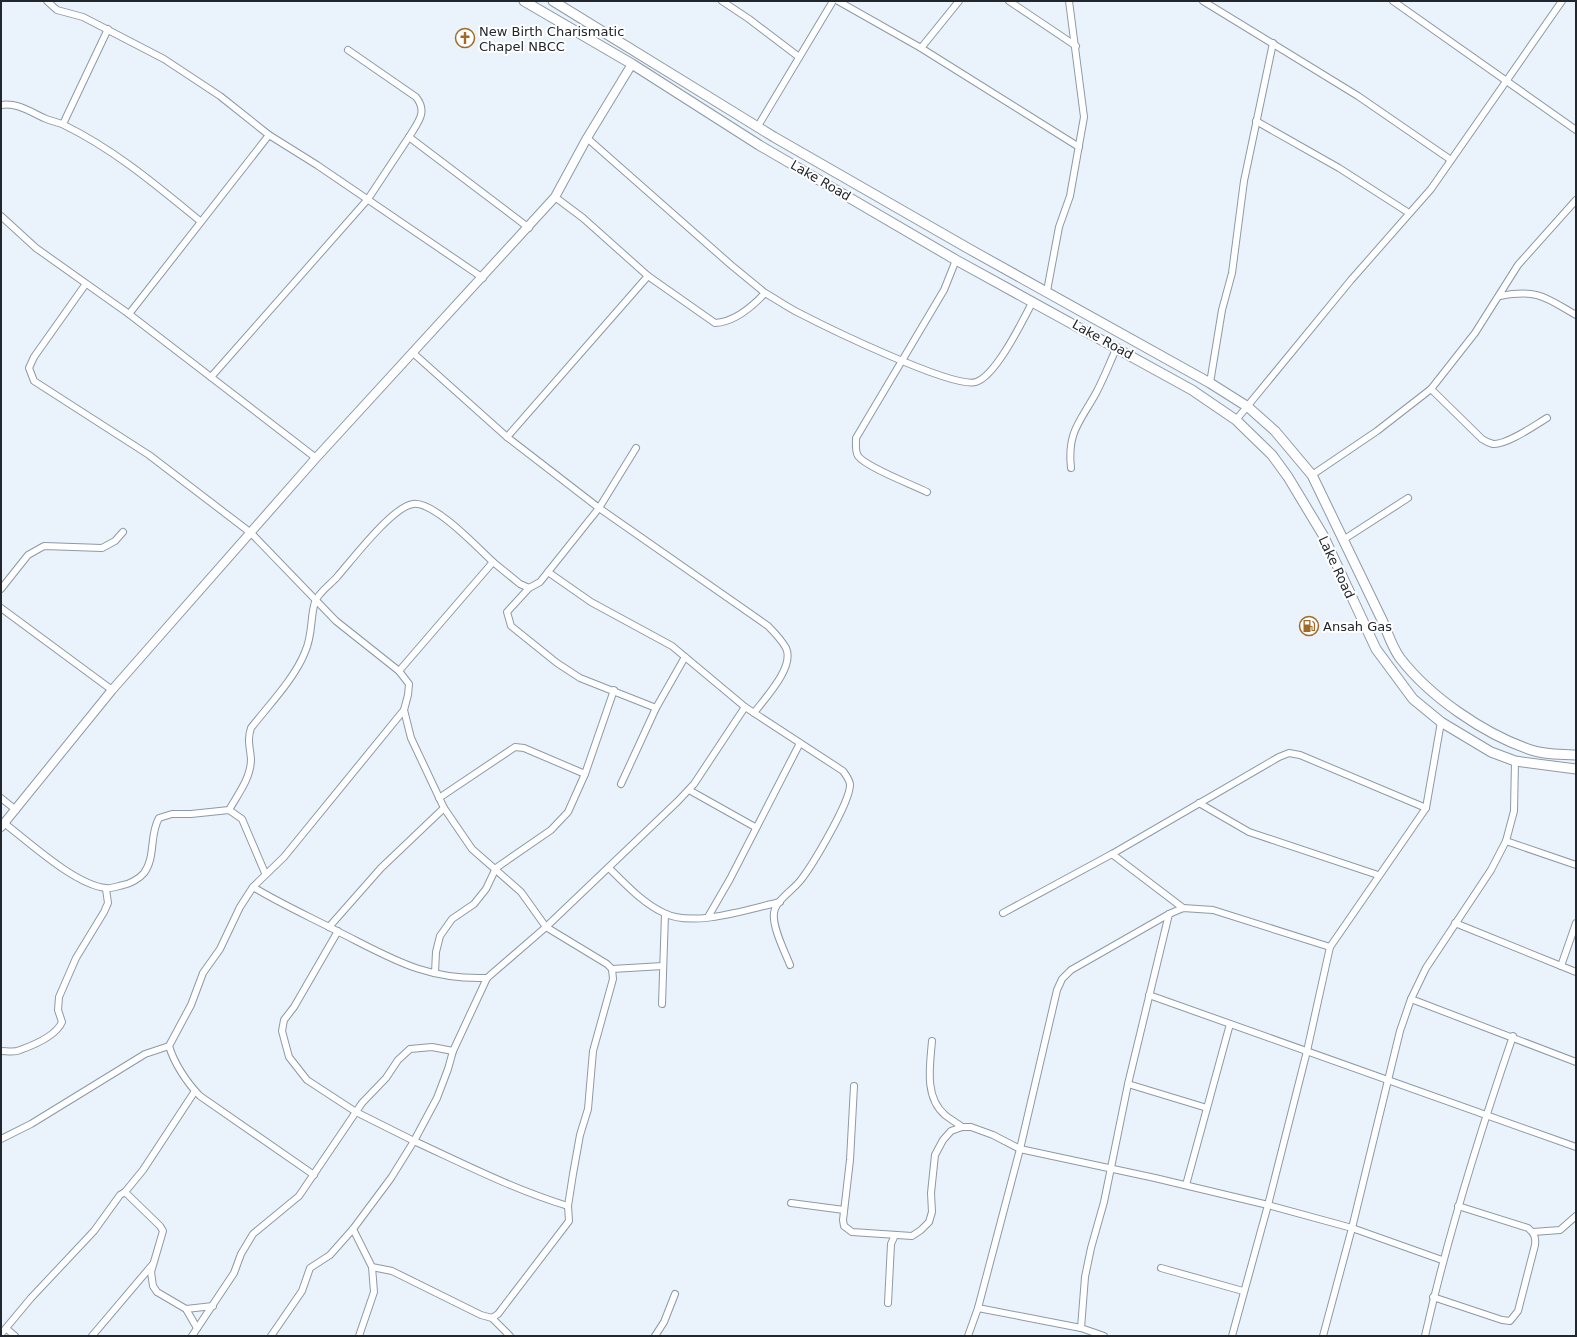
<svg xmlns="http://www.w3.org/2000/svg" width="1577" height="1337" font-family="'DejaVu Sans',sans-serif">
  <rect width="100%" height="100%" fill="#eaf3fc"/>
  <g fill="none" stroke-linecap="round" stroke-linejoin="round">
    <g stroke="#8c9aa8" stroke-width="8">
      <g id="minor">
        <polyline points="47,1 57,10 83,17 164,59 220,96 269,135 317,165 483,278"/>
        <polyline points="722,1 749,19 799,57"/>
        <polyline points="838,1 921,48 1079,147"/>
        <polyline points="1009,1 1076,46"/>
        <polyline points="1203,1 1358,96 1451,160"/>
        <polyline points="1393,1 1576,130"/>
        <polyline points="921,48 959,1"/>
        <path d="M348,50L416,97C428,112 418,122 409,137L529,228"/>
        <path d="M1,105C16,102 31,112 44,118C50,121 58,122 64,125C115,150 156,185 200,221"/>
        <polyline points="1256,121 1339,168 1409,213"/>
        <polyline points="63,124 108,29"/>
        <polyline points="758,126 833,1"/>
        <polyline points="587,138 731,265 765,293"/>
        <path d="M555,197L583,218L648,276L715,323C735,322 752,307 765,293C776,299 787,307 799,313C826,327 953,389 976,382C996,376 1023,320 1033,301"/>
        <polyline points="1,216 36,248 129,314 316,458"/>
        <polyline points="85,285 34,357 29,368 34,381 149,455 251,533 336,621 399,671 409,684 408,695 404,710 411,738 444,808 472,849 521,892 546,927 607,964 612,969 613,979 593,1051 588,1109 580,1135 573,1174 568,1206 569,1221 498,1314 492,1318 481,1315 392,1271 372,1267 353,1229"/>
        <polyline points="1047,291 1059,227 1070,196 1084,117 1069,1"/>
        <path d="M1500,296C1538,289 1545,297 1576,315"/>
        <polyline points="129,314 269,135"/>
        <path d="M412,352L507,437L599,508L768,626C774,632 781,639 786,648C795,667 765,698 754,713"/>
        <polyline points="211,377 368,199 409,137"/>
        <polyline points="1210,383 1222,310 1232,273 1244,181 1273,43"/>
        <path d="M1431,389L1482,439C1485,441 1489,443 1493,444C1507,445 1535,425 1547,418"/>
        <polyline points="1236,420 1351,280 1431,189 1562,1"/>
        <polyline points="507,437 648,276"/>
        <path d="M1071,468C1067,432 1080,422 1096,393C1104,378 1110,362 1117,347"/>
        <polyline points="1312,475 1377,431 1431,389 1475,333 1518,265 1576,200"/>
        <path d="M927,492C913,485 866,467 858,456C855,451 856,443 856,438L944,290L956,260"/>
        <polyline points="1343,540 1408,498"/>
        <path d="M548,572L591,602L672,646L745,707L843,771C846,775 849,779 850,784C851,801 812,866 800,881C793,890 775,901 774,913C772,927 785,952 790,965"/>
        <polyline points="529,588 507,612 511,626 557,663 580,678 656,708"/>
        <polyline points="1,589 28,555 44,546 102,548 115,541 123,532"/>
        <polyline points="1,608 112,690"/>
        <polyline points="399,671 493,562 520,584 529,588 540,582 599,508 636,448"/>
        <polyline points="621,784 656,708 685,657"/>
        <polyline points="689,790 755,827"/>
        <polyline points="1,798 16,810"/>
        <polyline points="439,798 515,747 524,748 585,774"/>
        <polyline points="1199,803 1249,832 1378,875"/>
        <path d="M229,810C238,794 251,778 251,759C250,747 247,740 251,728C268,706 295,678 305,652C313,635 310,617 315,602C318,593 331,584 337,577C352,560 392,507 413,504C434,501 478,548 493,562"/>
        <path d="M4,823C29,842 75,885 106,888C111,889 118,886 123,885C130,884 140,878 144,873C156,857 149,835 159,818L172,814H191L229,810L242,819L265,873"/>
        <polyline points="1506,841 1576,865"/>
        <polyline points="1112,854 1183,908"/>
        <path d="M609,868C626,885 643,903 664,913C693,928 749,909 780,902"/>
        <path d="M253,887C281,904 308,916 337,931C391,958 424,980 487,978L546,927L678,801L694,784L745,707"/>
        <polyline points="1003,913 1112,854 1279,757 1289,753 1300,755 1426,808"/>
        <polyline points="708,917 730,879 800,743"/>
        <polyline points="1455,923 1576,972"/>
        <polyline points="329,927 381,868 444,808"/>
        <polyline points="1561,966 1576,923"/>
        <polyline points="612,969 663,966"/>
        <polyline points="435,973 436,952 440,936 452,919 474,904 486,889 496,868 551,830 568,812 585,774 614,690"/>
        <path d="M487,978L453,1051L448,1069L437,1098L414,1141C464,1164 515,1190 568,1206"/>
        <polyline points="1149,995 1576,1147"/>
        <polyline points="1411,999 1576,1062"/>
        <polyline points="662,1004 665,914"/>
        <path d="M932,1041C930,1065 924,1097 945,1115C950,1119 957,1123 962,1127"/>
        <path d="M1,1051C7,1051 14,1053 20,1050C34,1045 56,1036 62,1022L58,1010L59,997L76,958L104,912L108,903L106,889"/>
        <polyline points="1128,1084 1207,1108"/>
        <polyline points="854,1086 850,1160 843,1220 844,1226 852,1232 912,1236 921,1230 929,1222 932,1212 931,1193 935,1155 943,1140 951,1131 962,1127 971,1127 993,1135 1020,1149 1155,1178 1268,1205 1352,1228 1442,1260"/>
        <polyline points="195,1091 143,1170 125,1192 160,1226 163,1231 151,1272 153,1286 157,1292 186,1309 197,1328"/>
        <polyline points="1,1139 31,1124 145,1054 169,1046"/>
        <path d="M314,1175L200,1096C187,1083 174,1063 169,1046L191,1005L203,973L220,949L240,907L253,887L284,857L404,710"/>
        <polyline points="1186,1185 1230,1024"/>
        <polyline points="791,1203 844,1210"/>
        <polyline points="1533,1232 1560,1230 1576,1216"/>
        <polyline points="1161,1268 1243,1291"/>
        <path d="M1433,1297L1502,1320L1510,1321L1518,1311L1535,1245C1536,1237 1534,1233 1528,1228L1458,1206"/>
        <polyline points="888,1303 891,1244 895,1235"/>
        <polyline points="978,1308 1081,1328"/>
        <polyline points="186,1309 213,1306"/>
        <polyline points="492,1318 510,1336"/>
        <polyline points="7,1329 15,1336"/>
        <polyline points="1,1334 31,1298 94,1231 120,1195 125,1192"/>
        <polyline points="92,1336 153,1264"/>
        <polyline points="192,1336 234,1273 241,1254 253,1234 299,1196 362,1103 386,1078 398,1060 410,1049 432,1047 453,1051"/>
        <polyline points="271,1336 302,1291 310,1268 330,1255 353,1229 391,1178 414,1141 356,1112 307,1080 289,1057 282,1031 284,1020 294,1007 338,931"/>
        <polyline points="359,1336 374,1292 372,1267"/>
        <polyline points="655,1336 664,1322 675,1294"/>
        <polyline points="968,1336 978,1308 1020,1149 1057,990 1062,979 1071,970 1169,914 1183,908 1213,910 1330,947 1426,808 1441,722"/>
        <polyline points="1104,1336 1081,1328 1085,1277 1091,1248 1104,1202 1128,1084 1169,914"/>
        <polyline points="1232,1336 1268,1205 1307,1051 1330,947"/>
        <polyline points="1323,1336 1352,1228 1400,1031 1411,999 1426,968 1491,870 1506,841 1514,811 1515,761"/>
        <path d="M1425,1336C1448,1234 1479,1135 1513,1036"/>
      </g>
    </g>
    <g stroke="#8c9aa8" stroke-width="10">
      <polyline id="tertiary" points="1,827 112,690 316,458 555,197 587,138 632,64"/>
    </g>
    <g stroke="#8c9aa8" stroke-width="11">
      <g id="secondary">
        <polyline points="524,1 632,64 759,145 956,260 1192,390 1236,420 1272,455 1288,477 1323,535 1376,649 1413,699 1441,722 1491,752 1515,761 1576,769"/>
        <path d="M553,1L774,137L971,250L1210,383L1248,407L1275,431L1312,475L1383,622C1388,634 1392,647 1400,658C1430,697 1484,734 1531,750C1545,755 1561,754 1576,755"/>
      </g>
    </g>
    <use href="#minor" stroke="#fff" stroke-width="6"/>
    <use href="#tertiary" stroke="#fff" stroke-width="8"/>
    <use href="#secondary" stroke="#fff" stroke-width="9"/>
  </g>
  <defs>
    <g id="church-ring" transform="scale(1)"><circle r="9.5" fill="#fff" stroke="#a26a27" stroke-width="1.5"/><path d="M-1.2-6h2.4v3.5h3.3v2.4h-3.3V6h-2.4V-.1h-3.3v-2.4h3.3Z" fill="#a26a27"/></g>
    <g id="fuel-ring" transform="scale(1)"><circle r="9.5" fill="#fff" stroke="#a26a27" stroke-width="1.5"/><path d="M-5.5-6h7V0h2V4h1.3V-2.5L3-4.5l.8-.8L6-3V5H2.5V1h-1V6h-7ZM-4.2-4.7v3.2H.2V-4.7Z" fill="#a26a27"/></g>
  </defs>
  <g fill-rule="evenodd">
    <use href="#church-ring" x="465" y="38"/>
    <use href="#fuel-ring" x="1309" y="626"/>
  </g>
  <g text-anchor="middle" stroke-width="4" stroke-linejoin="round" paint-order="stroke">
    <g font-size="13" fill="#21272d" stroke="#fff" text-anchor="start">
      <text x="479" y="36">New Birth Charismatic<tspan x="479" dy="15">Chapel NBCC</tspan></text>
      <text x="1323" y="631">Ansah Gas</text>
    </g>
    <g font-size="13" fill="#21272d" stroke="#fff">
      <text transform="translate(821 180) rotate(30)" y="5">Lake Road</text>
      <text transform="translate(1103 339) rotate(29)" y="5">Lake Road</text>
      <text transform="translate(1337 567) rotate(65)" y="5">Lake Road</text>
    </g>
  </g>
  <rect width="1577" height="1337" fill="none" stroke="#21272d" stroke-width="4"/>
</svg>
